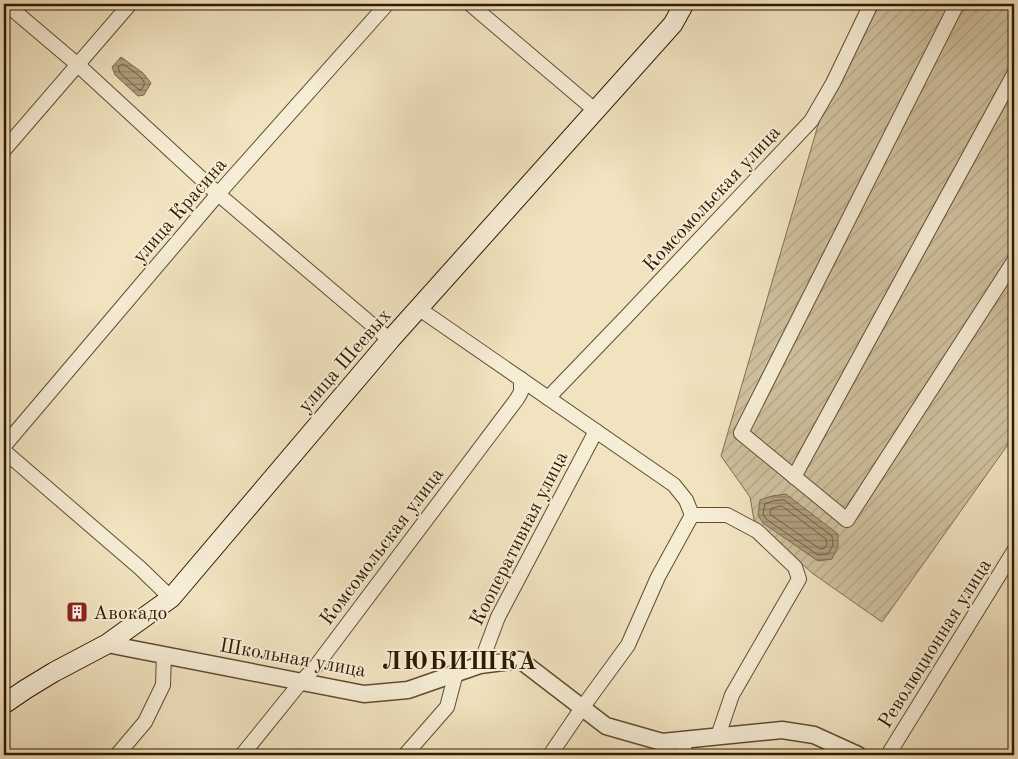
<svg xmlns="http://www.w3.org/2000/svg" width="1018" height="759" viewBox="0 0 1018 759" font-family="'Old Standard TT',serif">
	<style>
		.garden { fill: url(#garden-furrows); stroke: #806e50 }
		.water { fill: url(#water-rules); stroke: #7c6a4c }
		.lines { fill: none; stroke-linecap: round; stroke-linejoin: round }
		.shore { stroke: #705c40; stroke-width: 1 }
		.minor-casing { stroke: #604c30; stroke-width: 16 }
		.tertiary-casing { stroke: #604c30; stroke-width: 19 }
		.secondary-casing { stroke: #301a00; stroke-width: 21 }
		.minor { stroke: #f6edd6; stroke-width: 14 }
		.tertiary { stroke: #f6edd6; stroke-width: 16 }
		.secondary { stroke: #f6edd6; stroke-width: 19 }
		.labels { text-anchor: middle; stroke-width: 4; stroke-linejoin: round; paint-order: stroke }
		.street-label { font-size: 20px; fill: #301a00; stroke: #f6edd6 }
		.poi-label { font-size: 20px; fill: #301a00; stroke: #f6edd6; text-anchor: start }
		.district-label { font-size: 25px; font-weight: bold; letter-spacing: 1px; fill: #301a00; stroke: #f6edd6 }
	</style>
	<defs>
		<pattern id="garden-furrows" width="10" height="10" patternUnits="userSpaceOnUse" patternTransform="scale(1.25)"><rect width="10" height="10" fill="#d0c19f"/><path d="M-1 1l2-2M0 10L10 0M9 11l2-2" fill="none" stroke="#b3a587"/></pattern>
		<pattern id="water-rules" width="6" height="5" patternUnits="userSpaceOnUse" patternTransform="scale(1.25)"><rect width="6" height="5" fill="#af9f7f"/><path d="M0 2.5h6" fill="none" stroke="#8f8166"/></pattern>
	</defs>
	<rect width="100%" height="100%" fill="#f1e3c0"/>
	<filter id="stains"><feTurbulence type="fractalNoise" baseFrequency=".004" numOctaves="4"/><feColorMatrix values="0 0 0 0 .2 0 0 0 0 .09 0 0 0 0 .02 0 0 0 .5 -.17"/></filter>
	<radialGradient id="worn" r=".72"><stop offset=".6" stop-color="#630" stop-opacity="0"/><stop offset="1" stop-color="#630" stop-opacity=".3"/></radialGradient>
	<!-- garden -->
	<polygon class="garden" points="863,4 1014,4 1014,436 882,622 812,573 754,520 750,497 721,456 838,57"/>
	<!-- water -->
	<g class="water">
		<polygon points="121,57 143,73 151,83 144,95 138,96 115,75 112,67"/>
		<polygon points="786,494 838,534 838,547 832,559 818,561 763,523 758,515 760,500 772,496"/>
	</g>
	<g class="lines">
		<!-- shore -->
		<g class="shore">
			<path d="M123,64c5,4 19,12 21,18 1,3 -1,5 -3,8l-3,-1 -18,-16 -2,-6 3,-2z"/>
			<polygon points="784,500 832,536 833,545 828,554 818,555 766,519 763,514 765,504 773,501"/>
			<polygon points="782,506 826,539 827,544 825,548 820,549 771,515 770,512 771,509"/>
		</g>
		<!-- minor casing -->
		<g class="minor-casing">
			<g id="minor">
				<polyline points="6,4 78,65 218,194 390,340"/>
				<polyline points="470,4 596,111"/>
				<polyline points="957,4 741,433 847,520 1014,261"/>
				<polyline points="4,150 130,4"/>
				<polyline points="418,308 674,485 686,500 692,515"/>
				<polyline points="548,398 627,316 811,121 833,83 871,4"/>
				<polyline points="4,446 218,194 387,4"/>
				<polyline points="4,451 140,568 171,598"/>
				<polyline points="794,477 1014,74"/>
				<polyline points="692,515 727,515 757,531 795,567 799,579 732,695 718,736"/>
				<polyline points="480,665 498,617 596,431"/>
				<polyline points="117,755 145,722 163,685 164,655"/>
				<polyline points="242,755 301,682 316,666 517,399 521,392 521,379"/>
				<polyline points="405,755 447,707 456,673"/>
				<polyline points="550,755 582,708 628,645 658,577 692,515"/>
				<polyline points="682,755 686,740"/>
				<polyline points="888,755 1014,551"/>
			</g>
		</g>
		<!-- tertiary casing -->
		<g class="tertiary-casing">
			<polyline id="tertiary" points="107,644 364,694 408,690 480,665 520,660 606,726 662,742 782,730 814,735 858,755"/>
		</g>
		<!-- secondary casing -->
		<g class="secondary-casing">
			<polyline id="secondary" points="4,704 26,689 54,672 107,644 171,598 390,340 673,24 684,4"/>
		</g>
		<!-- minor -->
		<use href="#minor" class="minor"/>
		<!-- tertiary -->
		<use href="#tertiary" class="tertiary"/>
		<!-- secondary -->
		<use href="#secondary" class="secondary"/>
	</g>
	<!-- icons -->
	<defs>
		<g id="building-square" transform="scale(1.125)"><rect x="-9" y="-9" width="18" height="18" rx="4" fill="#8f2418" stroke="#f6edd6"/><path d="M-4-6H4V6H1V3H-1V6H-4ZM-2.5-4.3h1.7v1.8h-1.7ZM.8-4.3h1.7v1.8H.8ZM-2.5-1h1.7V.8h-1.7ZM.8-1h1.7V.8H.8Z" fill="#fff"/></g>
	</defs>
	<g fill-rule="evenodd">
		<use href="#building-square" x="77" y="612"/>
	</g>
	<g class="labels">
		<!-- street labels -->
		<g class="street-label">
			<text transform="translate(711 198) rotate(-47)" y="7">Комсомольская улица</text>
			<text transform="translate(179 210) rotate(-49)" y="7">улица Красина</text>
			<text transform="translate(344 360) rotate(-49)" y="7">улица Шеевых</text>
			<text transform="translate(518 538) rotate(-63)" y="7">Кооперативная улица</text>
			<text transform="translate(381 546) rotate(-53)" y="7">Комсомольская улица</text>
			<text transform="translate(934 643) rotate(-58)" y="7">Революционная улица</text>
			<text transform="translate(293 657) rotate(10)" y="7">Школьная улица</text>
		</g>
		<!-- poi labels -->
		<g class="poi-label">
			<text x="93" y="619">Авокадо</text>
		</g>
		<!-- district labels -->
		<g class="district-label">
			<text x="460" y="669">ЛЮБИШКА</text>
		</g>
	</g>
	<!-- margin -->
	<rect width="1018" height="759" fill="none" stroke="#f1e3c0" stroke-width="20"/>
	<rect x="5" y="5" width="1008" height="749" fill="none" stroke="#301a00" stroke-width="2.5"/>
	<rect x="10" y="10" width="998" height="739" fill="none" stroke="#301a00"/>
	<rect width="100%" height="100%" filter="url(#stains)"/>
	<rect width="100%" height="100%" fill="url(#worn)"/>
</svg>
